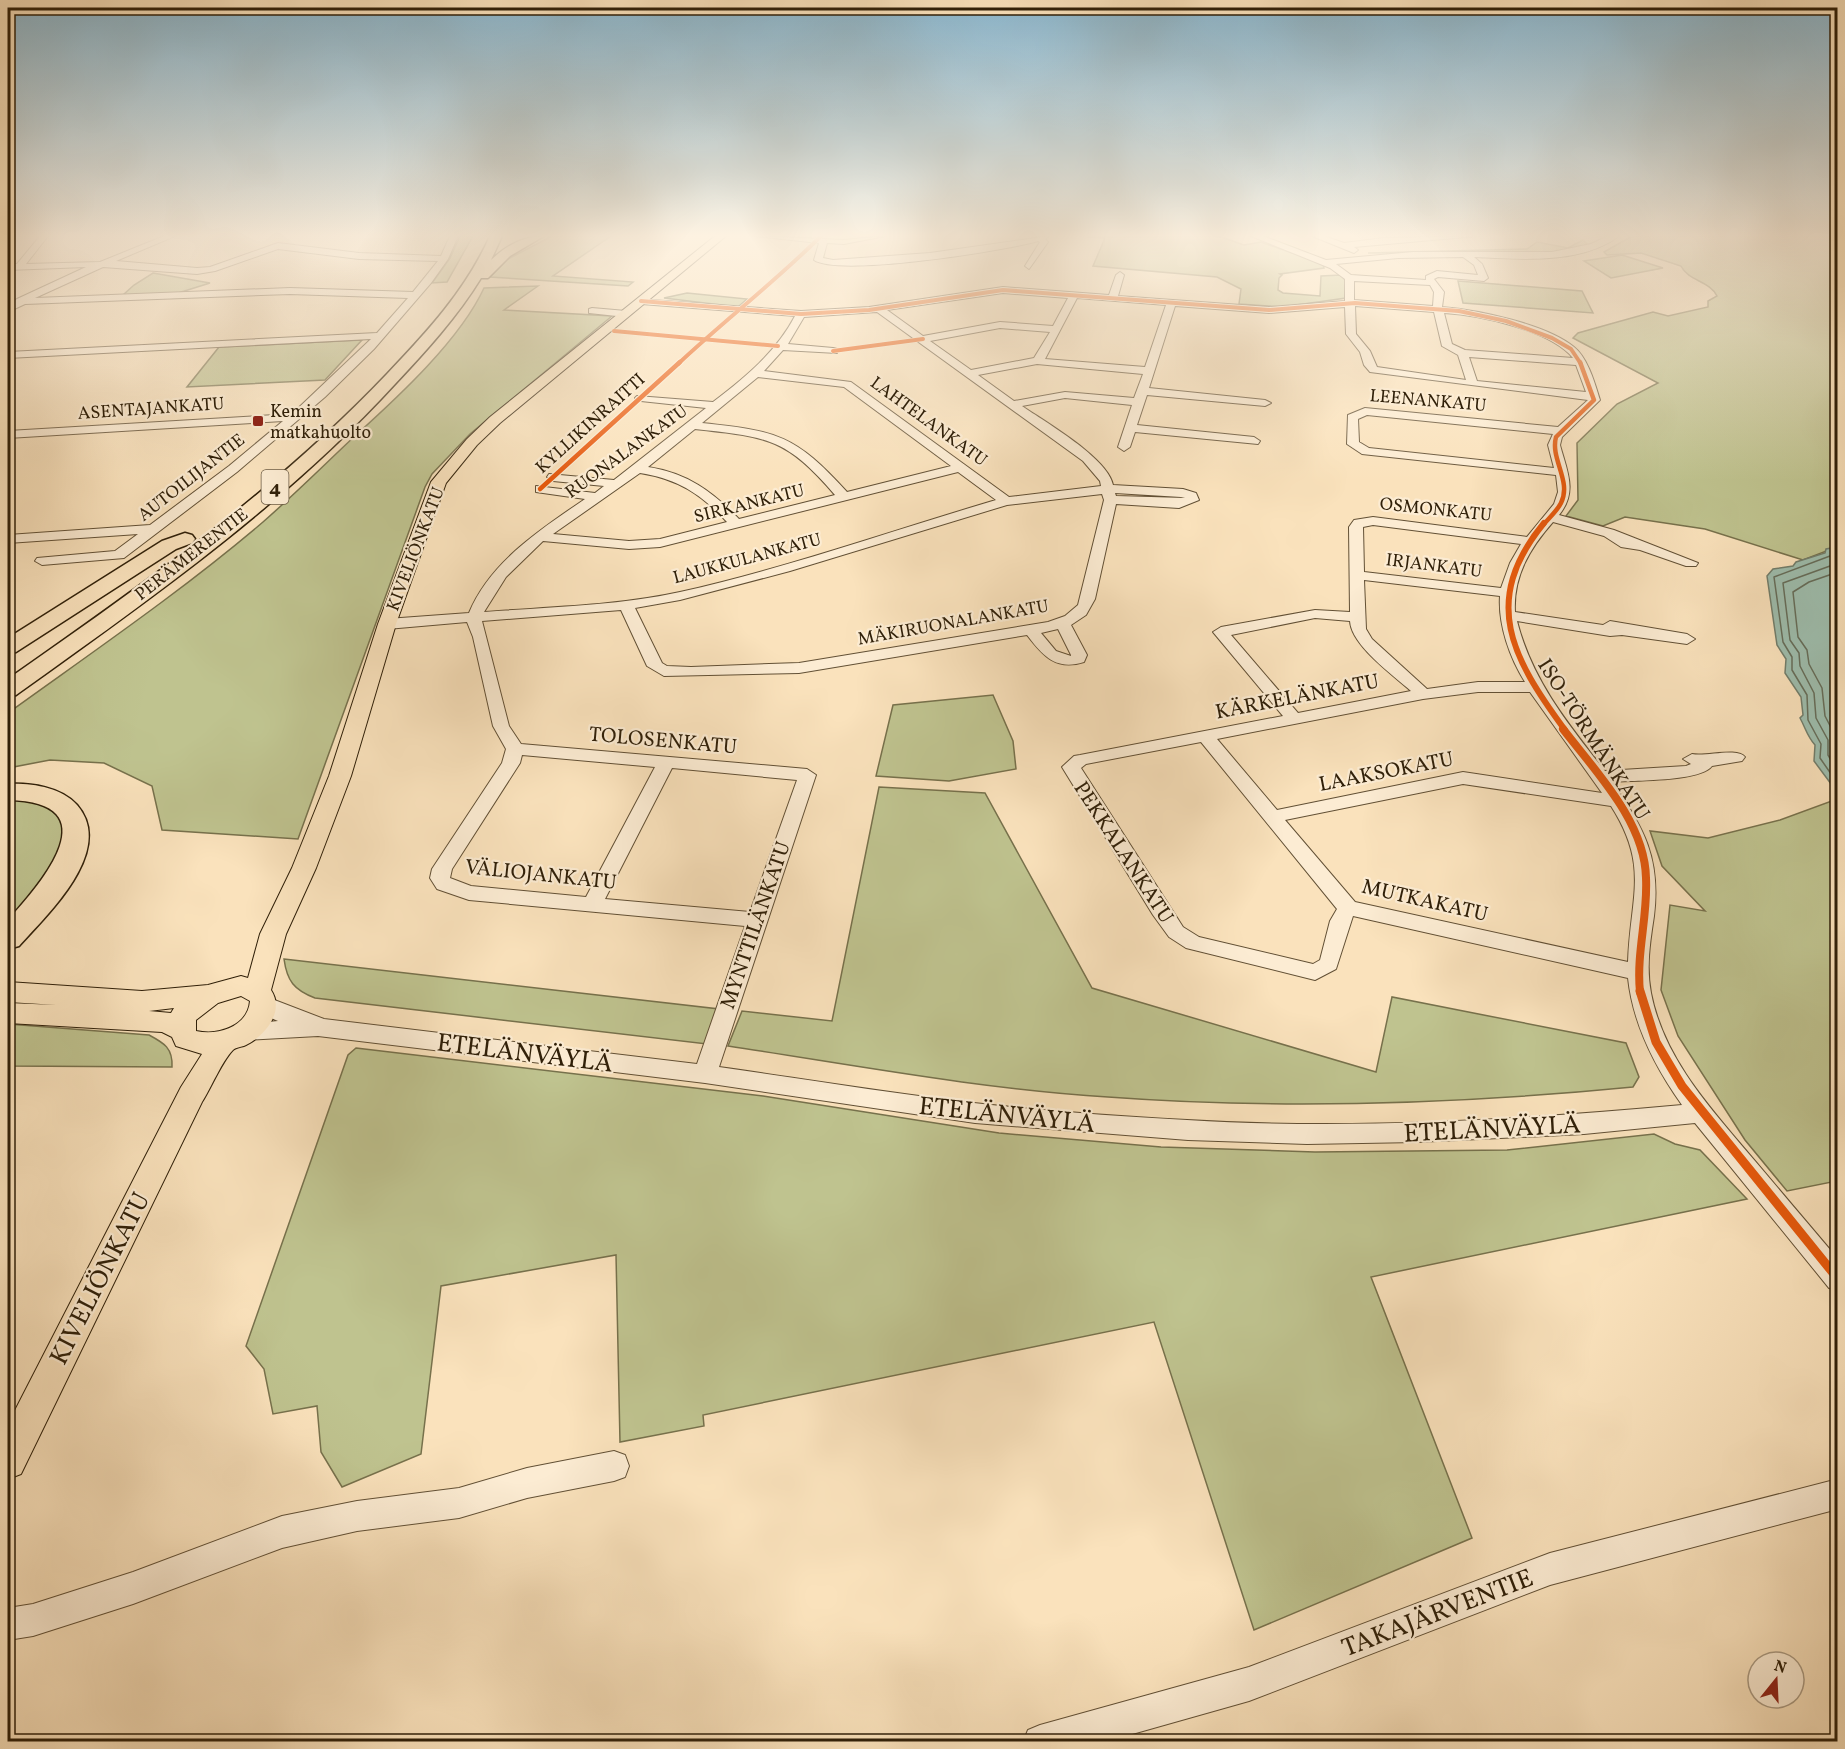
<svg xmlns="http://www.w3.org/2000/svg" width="1845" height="1749" viewBox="0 0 1845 1749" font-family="Vollkorn,serif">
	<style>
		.green { fill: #bfc38f; stroke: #77714c; stroke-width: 1.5 }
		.water { fill: #9ebeae; stroke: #727e6c; stroke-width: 1.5 }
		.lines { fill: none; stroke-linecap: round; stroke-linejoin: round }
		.shore { stroke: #666e5b; stroke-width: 1.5 }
		.minor-casing { stroke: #625035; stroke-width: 2 }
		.major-casing { stroke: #2f1f08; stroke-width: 2 }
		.highway-casing { stroke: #2f1f08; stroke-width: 3 }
		.minor { fill: #fcecd3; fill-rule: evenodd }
		.major { fill: #fae2bc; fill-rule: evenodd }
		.highway { fill: #fae2bc; fill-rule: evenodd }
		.cycleway-far4-casing { stroke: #fcecd3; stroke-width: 5 }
		.cycleway-far3-casing { stroke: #fcecd3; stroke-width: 7 }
		.cycleway-far2-casing { stroke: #fcecd3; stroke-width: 9 }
		.cycleway-far1-casing { stroke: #fcecd3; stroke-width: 11 }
		.cycleway-casing { stroke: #fcecd3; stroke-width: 13 }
		.cycleway-far4 { stroke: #e8590c; stroke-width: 4 }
		.cycleway-far3 { stroke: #e8590c; stroke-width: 4.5 }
		.cycleway-far2 { stroke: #e8590c; stroke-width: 6 }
		.cycleway-far1 { stroke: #e8590c; stroke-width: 8 }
		.cycleway { stroke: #e8590c; stroke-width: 9 }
		.poi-dot { fill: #8f2418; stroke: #fcecd3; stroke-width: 2 }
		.labels { text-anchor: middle; stroke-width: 4.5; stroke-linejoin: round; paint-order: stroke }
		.far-street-label { font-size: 18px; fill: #2f1f08; stroke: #fcecd3 }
		.far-poi-label { font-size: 18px; fill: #2f1f08; stroke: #fcecd3; text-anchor: start }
		.shield { fill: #fcecd3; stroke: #6c5c45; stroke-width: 1.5 }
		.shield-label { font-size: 20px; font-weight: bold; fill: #2f1f08 }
		.street-label { font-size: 21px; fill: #2f1f08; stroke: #fcecd3 }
		.near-street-label { font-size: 26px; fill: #2f1f08; stroke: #fcecd3 }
	</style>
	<rect width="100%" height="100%" fill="#fae2bc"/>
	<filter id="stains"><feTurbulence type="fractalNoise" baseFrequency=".00333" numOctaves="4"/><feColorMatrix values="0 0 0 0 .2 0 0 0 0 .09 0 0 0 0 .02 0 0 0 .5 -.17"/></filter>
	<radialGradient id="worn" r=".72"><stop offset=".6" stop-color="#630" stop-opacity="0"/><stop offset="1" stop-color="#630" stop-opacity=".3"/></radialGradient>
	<!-- green -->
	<g class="green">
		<polygon points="460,236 473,236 447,282 432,283 450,258"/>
		<polygon points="552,236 611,236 553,276 633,282 628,286 490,277 508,259"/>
		<polygon points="1218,236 1244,245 1261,242 1323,264 1324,268 1280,274 1282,275 1279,278 1278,290 1283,293 1320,296 1321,276 1341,275 1345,280 1346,298 1282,307 1239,304 1241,289 1217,277 1093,266 1105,238 1087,237"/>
		<path d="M1632,236h205v311l-34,13 -98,-31 -80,-12 -22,9 -37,-10 12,-16 -1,-57 40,-39 41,-21 -85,-45 5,-5 75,-21 15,4 40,-9v-6l9,-5c-7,-15 -29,-15 -36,-30l-40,-13 -34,2 -3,-3z"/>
		<polygon points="1583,240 1589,246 1566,252 1368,253 1527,249 1537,242 1568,248"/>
		<polygon points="1622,255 1663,268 1611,278 1584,261"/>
		<polygon points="153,273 210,283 175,294 123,295 134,285"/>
		<polygon points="1458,281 1582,291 1593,313 1463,303"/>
		<path d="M538,286l-34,24 108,6 -142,118 -38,40 -7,13 -127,352 -136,-9 -10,-44 -48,-23 -54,-3 -42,8v-55c86,-62 174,-122 255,-191 32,-28 62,-58 93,-87 42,-38 104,-95 128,-147z"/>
		<polygon points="687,293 747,299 738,307 664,298"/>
		<polygon points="362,340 325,380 187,387 219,347"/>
		<polygon points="993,695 1013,741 1016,769 949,781 876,776 893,705"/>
		<path d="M879,787l106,6 107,195 284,84 16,-75 234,46 13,34 -6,10c-174,17 -351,23 -525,10 -127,-8 -254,-32 -380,-51l14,-35 90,10z"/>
		<path d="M8,799c105,6 38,85 0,128z"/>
		<polygon points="1837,799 1837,1181 1787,1191 1745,1140 1678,1036 1661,990 1670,905 1705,911 1662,866 1650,831 1708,838 1780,820"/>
		<path d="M284,959l435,50 -12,35 -392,-46c-21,-8 -28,-17 -31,-39z"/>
		<path d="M8,1024l141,11c15,8 24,13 23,32l-164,-1z"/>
		<polygon points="356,1048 763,1096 999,1133 1161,1147 1315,1152 1507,1150 1654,1134 1675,1144 1700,1150 1747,1199 1371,1277 1472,1538 1254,1630 1154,1322 703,1415 704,1426 620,1442 616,1255 441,1286 421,1454 342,1487 321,1452 317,1406 273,1414 264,1369 246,1346 348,1055"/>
	</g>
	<!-- water -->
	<path class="water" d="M1837,547h1l-1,245 -23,-31 1,-16c-8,-9 -9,-16 -15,-27l3,-3 -2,-18 -16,-24 1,-14 -9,-14 -10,-69 6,-7 20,-3 3,-4 29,-9 1,-4z"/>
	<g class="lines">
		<!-- shore -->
		<g class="shore">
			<polyline points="1838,553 1774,577 1783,642 1792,657 1792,670 1807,695 1808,720 1821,744 1820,758 1838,784"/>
			<polyline points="1838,560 1830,566 1783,583 1790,640 1799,653 1800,666 1814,693 1816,718 1828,740 1828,755 1838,772"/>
			<polyline points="1838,572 1809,582 1793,592 1798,637 1807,650 1809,664 1822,688 1825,716 1838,741"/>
		</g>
		<!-- minor casing -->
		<g class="minor-casing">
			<g id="minor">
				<path d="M40,236h8l-22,28 74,-2 64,-26h11l-59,25 81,7 13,-1 68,-24 81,10 82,3 9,-20h8l-10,23 -17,24 -57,66 -49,48 -88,75 -113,86 -82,7 -7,-4 2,-3 78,-7 23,-17 -130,9v-8l142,-10 79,-59 54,-45 -275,17v-7l284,-17 79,-75 -363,19v-6l369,-19 31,-35 -118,-4 -265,10 -17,8v-7l9,-6 69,-32 -78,3v-6h9zM278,249l81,10 79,2 -25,31 -123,-4 -255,10 68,-31 94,7 18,-3z"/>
				<path d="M755,236l89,4 41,-4 -41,8 -17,-1 -4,15 10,2 97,-7 119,-17 -4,3 3,3 -19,27 -4,-3 15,-24 -2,-1c-34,10 -199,36 -224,19l5,-17z"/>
				<path d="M1251,236h12l63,24 87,-8h139l39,-8 17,-8h11c-38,29 -100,23 -145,21l8,7 6,14 -4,3 -46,-4 -4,2 10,13 -2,15c36,3 104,17 132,40 14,11 21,37 26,53l-38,37 -2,8c7,26 18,47 -1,70l55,15 84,33 -2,3h-10l-46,-16 -19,-3 -17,-11 -51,-14c-23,26 -40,54 -38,90l88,13 7,-4 77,13 8,5 -8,5 -65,-9 -12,1 -93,-15c15,59 51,103 88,150l81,-5 5,-2 -8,-5 9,-5c14,3 45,-7 53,3l-3,4 -30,5c-12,16 -79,14 -100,16 32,45 49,77 42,134 -4,26 -8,51 -3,77 13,67 62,118 104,168 28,33 55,65 83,98v32l-9,-3 -134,-165 -111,11 -167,8 -110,2 -119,-4 -213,-17 -270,-40 -387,-47 -72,4 -8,-3 -3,-6 3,-6 40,-4 -16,-7 -9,-10 3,-6 8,-2 60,23 373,45 48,-138 -276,-26 -32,-11 -7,-11 2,-9 70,-106 4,-14 -13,-23 -20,-89 -6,-15 -80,7 -8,-5 8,-5 82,-6c21,-51 72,-84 116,-114l-49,-7v-6l59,7 9,-7 -51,-5 -6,-4 2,-3 65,6 92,-72 -65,-7 -6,-3 2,-2 76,6c33,-25 63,-50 82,-86l-154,-12 -5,-3 2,-2 163,12 68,-4 134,-20 106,8 7,-20 4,-3 4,3 -6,21 151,11 76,-6v-22l-15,-11zM1463,257l11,8 4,10 -41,-4 -11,5v4l-75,-5 -15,-11 62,-6zM1354,281l76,4 4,7 -1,14 -79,-6zM1003,293l65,5 -15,28 -53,-4 -77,14 -36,-26zM1077,298l89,7 -21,62 -100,-8zM1175,306l94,7 76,-6 1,27 14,18 4,13 6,7 218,28 -30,27 -193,-19 -17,7 -1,29 15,10 194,21 2,17 -4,12 -27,33 -154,-20 -19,3 -5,7 1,85 -35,-2 -94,17 -8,5 70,84 -203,39 -6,1 -12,11 91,148 16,22 17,11 129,32 21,-11 17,-53 275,62c5,47 27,89 54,127 -164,15 -331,25 -495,15 -71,-4 -143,-9 -213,-17 -85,-10 -170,-24 -255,-36l97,-292 -9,-6 -286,-25 -12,-18 -27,-105 139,-11 26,56 17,10 135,-3 228,-38c16,21 29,36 57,27l3,-7 -16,-30 15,-10 9,-16 21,-95 63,4 20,-8 -3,-7 -13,-4 -70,-4c-5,-27 -68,-63 -91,-79l43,-8 67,7 -14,42 6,4 6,-4 5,-15 123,12 2,-3 -6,-4 -117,-12 10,-30 118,11 6,-3 -6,-3 -116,-12zM1355,306l79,6 8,34 16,9 8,25 -89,-13 -7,-16 -14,-17zM877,312l206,149 17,20 1,5 -92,11 -158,-115 -87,-11 19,-21 54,3v-4l-4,-1 -45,-4 16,-27zM1444,313c35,2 106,17 129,45l-108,-8 -13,-6zM1000,328l50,4 -16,26 -63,12 -41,-29zM1469,357l107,8 10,27 -109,-11zM1037,364l106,10 -9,24 -69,-6 -51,9 -36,-26zM758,377l86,10 107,79 -104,26c-52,-57 -69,-61 -145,-69zM1367,415l186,19 -5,11 6,23 -185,-20 -10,-6 -1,-23zM695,429c73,8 91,9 140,66l-96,24c-27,-28 -52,-46 -91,-52zM958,472l38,28c-105,31 -209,68 -316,92 -64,14 -131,15 -196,20l22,-35 37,-36 86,8 31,-2zM640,473c38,6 61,21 87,49l-67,17 -31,2 -76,-7zM1115,493l66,4 4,1 -69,-2zM1102,494l2,6 -26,105 -13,11 -17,6 -249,41 -108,4 -24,-1 -5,-3 -27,-55 45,-8 110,-29 217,-66zM1373,525l148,19 -11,19 -9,25 -137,-16 -1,-45zM1364,580l136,16c-2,29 10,62 25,86h-47l-51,7 -55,-50 -6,-10zM1315,618l35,3c1,24 43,54 61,70l-113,22 -67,-78zM1058,629l13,26v1l-15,-5 -15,-18zM1478,692h52l72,101 -139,-21 -186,38 -60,-71 206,-40zM1201,742l136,167 -7,12 -10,39 -7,4 -114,-27 -16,-10 -102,-159 5,-4zM522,755l133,12 -69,130 -115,-11 -21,-8 2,-9 68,-106zM672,768l125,12 -47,132 -145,-13zM1463,784l148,22c39,61 19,91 17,156l-273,-60 -70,-82z"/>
				<polygon points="1312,236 1324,236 1344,243 1384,238 1477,236 1354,247 1358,250 1354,253"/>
				<polygon points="592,308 626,311 631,314 626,317 589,313 589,309"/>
				<polygon points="614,1451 625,1455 629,1466 625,1477 614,1481 527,1498 459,1518 357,1531 282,1548 133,1604 33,1636 8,1640 8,1608 33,1604 133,1572 282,1516 357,1501 459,1488 527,1468"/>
				<polygon points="1838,1479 1838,1509 1550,1585 1249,1701 1104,1742 1023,1742 1028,1730 1040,1725 1249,1667 1550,1553"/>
			</g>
		</g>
		<!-- major casing -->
		<g class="major-casing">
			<path id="major" d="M715,236h11l-226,187 -23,22 -31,38 -50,141 -45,152 -35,92 -30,66 -15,56c14,21 -5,45 -25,55 -4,2 -10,2 -13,5 -11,11 -22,38 -31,52l-181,372 -13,5v-55l173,-337 21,-33 -26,-8 -4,-9 -10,-5 -154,-9v-20l49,2 -49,-3v-20l134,9 66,-6 33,-9 7,2 12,-44 32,-66 37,-92 49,-152 53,-142 36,-43 23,-22zM241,996l9,5c-2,25 -31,35 -54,30v-11l22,-17zM174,1008l-3,5 -22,-2z"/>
		</g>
		<!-- highway casing -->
		<g class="highway-casing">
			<g id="highway">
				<path d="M490,236h12l-11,24c15,-14 32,-24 53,-24l-34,20 -22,22h-7c-24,39 -55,73 -86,106 -111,121 -246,216 -379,311l-8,2v-18c133,-93 267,-187 379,-305 40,-42 79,-84 103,-138z"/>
				<polygon points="185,533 192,535 195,539 192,543 176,549 16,652 8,654 8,638 162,541"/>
				<path d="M8,784c23,-1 53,3 69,21 39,45 -29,109 -58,141l-11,3v-29c35,-38 103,-118 0,-120z"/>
			</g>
		</g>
		<!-- minor -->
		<use href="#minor" class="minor"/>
		<!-- major -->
		<use href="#major" class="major"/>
		<!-- highway -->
		<use href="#highway" class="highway"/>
		<!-- cycleway-far4 casing -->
		<g class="cycleway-far4-casing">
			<g id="cycleway-far4">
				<polyline points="641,301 801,314 869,310 1003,290 1269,310 1355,303 1459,311 1506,321 1552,338 1571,349 1581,364"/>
				<polyline points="614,331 778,346"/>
				<polyline points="833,351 923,339"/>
				<path d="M678,364c47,-44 98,-83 143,-128"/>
			</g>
		</g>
		<!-- cycleway-far3 casing -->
		<g class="cycleway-far3-casing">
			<g id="cycleway-far3">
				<polyline points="540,489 680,362"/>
				<path d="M1543,525c6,-7 14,-14 18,-22 11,-22 -11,-44 -5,-66l38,-37 -14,-38"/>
			</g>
		</g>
		<!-- cycleway-far2 casing -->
		<g class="cycleway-far2-casing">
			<path id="cycleway-far2" d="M1544,523c-64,78 -32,135 21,207"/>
		</g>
		<!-- cycleway-far1 casing -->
		<g class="cycleway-far1-casing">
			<path id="cycleway-far1" d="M1563,729c33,43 82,93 83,149 2,39 -10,75 -6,114"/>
		</g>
		<!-- cycleway casing -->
		<g class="cycleway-casing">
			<polyline id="cycleway" points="1640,991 1656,1042 1682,1086 1838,1279"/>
		</g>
		<!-- cycleway-far4 -->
		<use href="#cycleway-far4" class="cycleway-far4"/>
		<!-- cycleway-far3 -->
		<use href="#cycleway-far3" class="cycleway-far3"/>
		<!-- cycleway-far2 -->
		<use href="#cycleway-far2" class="cycleway-far2"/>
		<!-- cycleway-far1 -->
		<use href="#cycleway-far1" class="cycleway-far1"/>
		<!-- cycleway -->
		<use href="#cycleway" class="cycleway"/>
	</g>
	<!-- sky -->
	<linearGradient id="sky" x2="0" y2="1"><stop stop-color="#8ab8d1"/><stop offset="0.49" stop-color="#fdf2e1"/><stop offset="1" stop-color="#fdf2e1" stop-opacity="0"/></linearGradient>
	<rect width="1845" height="481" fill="url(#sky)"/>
	<!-- markers -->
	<rect class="poi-dot" x="252" y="415" width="12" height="12" rx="3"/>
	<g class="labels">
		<!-- far-street labels -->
		<g class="far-street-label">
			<text transform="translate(1428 400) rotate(5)" y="6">LEENANKATU</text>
			<text transform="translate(151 408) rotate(-4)" y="6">ASENTAJANKATU</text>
			<text transform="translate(929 421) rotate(36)" y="6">LAHTELANKATU</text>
			<text transform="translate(590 423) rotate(-42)" y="6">KYLLIKINRAITTI</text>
			<text transform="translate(626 451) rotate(-36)" y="6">RUONALANKATU</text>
			<text transform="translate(191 477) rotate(-38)" y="6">AUTOILIJANTIE</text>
			<text transform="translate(749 503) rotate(-14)" y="6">SIRKANKATU</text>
			<text transform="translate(1436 509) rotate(6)" y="6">OSMONKATU</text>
			<text transform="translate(415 549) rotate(-69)" y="6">KIVELIÖNKATU</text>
			<text transform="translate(191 554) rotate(-38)" y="6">PERÄMERENTIE</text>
			<text transform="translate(747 558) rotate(-15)" y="6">LAUKKULANKATU</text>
			<text transform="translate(1434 565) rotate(7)" y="6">IRJANKATU</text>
			<text transform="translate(953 622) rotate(-10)" y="6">MÄKIRUONALANKATU</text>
		</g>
		<!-- far-poi labels -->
		<g class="far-poi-label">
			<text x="270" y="417">Kemin<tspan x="270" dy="21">matkahuolto</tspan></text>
		</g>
		<!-- shield labels -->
		<rect class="shield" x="261.5" y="470" width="27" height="34" rx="4.5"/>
		<g class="shield-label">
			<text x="275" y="494">4</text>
		</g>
		<!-- street labels -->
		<g class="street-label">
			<text transform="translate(1297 696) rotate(-11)" y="7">KÄRKELÄNKATU</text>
			<text transform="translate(1594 739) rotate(57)" y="7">ISO-TÖRMÄNKATU</text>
			<text transform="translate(663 740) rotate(5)" y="7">TOLOSENKATU</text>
			<text transform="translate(1386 771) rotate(-11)" y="7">LAAKSOKATU</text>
			<text transform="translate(1124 852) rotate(57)" y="7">PEKKALANKATU</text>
			<text transform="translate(541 874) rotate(6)" y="7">VÄLIOJANKATU</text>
			<text transform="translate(1425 900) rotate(13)" y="7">MUTKAKATU</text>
			<text transform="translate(755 925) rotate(-71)" y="7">MYNTTILÄNKATU</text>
		</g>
		<!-- near-street labels -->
		<g class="near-street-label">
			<text transform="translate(525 1052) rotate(7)" y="9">ETELÄNVÄYLÄ</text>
			<text transform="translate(1007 1114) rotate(6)" y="9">ETELÄNVÄYLÄ</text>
			<text transform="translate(1492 1128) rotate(-3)" y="9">ETELÄNVÄYLÄ</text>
			<text transform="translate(99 1278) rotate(-63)" y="9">KIVELIÖNKATU</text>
			<text transform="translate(1437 1612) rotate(-21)" y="9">TAKAJÄRVENTIE</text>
		</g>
	</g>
	<!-- margin -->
	<rect width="1845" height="1749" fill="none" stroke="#fae2bc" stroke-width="30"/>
	<rect x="9" y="9" width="1827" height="1731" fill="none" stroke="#2f1f08" stroke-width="3"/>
	<rect x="15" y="15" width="1815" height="1719" fill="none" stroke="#2f1f08" stroke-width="1.5"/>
	<!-- north arrow -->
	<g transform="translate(1776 1680) rotate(18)"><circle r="28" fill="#fcecd3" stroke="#aa9a82" stroke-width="1.5"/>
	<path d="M0-4.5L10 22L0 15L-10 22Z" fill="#8f2418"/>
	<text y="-9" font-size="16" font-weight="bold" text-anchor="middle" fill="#2f1f08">N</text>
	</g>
	<rect width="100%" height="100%" filter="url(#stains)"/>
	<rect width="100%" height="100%" fill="url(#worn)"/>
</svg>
